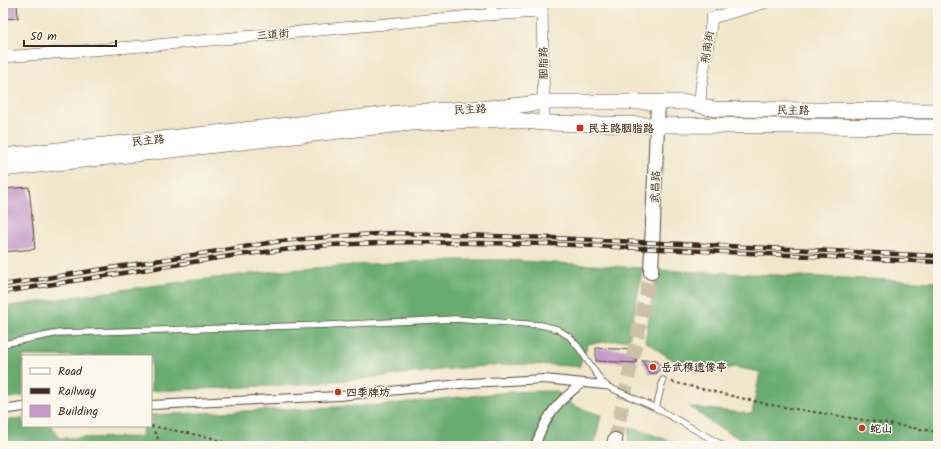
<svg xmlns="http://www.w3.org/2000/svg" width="941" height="449" viewBox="0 0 941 449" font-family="Kalam,'LXGW WenKai TC',sans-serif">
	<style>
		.forest { fill: #69ac70; stroke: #526b47 }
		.building { fill: #c598c9 }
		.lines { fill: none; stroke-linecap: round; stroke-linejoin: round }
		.tertiary-tunnel { stroke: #ccc0a8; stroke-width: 14; stroke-dasharray: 14 7; stroke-linecap: butt }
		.service-casing { stroke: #564638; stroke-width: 7 }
		.pedestrian-casing { stroke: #564638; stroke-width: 10 }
		.minor-casing { stroke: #564638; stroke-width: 12 }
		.tertiary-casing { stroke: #564638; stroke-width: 16 }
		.secondary-casing { stroke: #564638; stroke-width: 16 }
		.path { stroke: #564638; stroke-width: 2; stroke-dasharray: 3 3; stroke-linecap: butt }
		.service { stroke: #fff; stroke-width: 5.5 }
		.pedestrian { stroke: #fff; stroke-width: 8 }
		.minor { stroke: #fff; stroke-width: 11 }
		.tertiary { stroke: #fff; stroke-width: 14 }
		.secondary { stroke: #fff; stroke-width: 15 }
		.rail-casing { stroke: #3b2a1e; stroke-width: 4.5 }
		.rail { stroke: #fbf7ec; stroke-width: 3; stroke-dasharray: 9; stroke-linecap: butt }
		.poi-dot { fill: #c8321e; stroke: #fbf7ec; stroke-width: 1.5 }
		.labels { text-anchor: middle; stroke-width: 3; stroke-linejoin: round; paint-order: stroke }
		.street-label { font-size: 11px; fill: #3b2a1e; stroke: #fbf7ec }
		.poi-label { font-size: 11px; font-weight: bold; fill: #3b2a1e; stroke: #fbf7ec; text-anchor: start }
	</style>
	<rect width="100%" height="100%" fill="#fbf7ec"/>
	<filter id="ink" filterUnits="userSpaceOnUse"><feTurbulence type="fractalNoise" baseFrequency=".025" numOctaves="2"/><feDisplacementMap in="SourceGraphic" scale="8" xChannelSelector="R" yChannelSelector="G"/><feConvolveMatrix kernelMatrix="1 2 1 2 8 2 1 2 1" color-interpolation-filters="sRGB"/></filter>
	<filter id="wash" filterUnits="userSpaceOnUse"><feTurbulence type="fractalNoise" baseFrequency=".012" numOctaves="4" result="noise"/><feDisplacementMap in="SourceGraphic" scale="16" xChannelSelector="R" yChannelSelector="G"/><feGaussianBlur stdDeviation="0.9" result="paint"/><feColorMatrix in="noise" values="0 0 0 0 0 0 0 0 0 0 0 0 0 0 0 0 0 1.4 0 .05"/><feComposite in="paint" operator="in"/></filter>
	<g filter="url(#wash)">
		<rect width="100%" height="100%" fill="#f0e6ca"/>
		<!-- forest -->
		<g class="forest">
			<path d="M456,260h47l140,8 -14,71 -41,5 -9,23c-81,-9 -163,8 -244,14 -61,6 -123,7 -184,10v-35h-128v40l-20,3v-92c71,-10 141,-21 212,-29 80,-10 161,-15 241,-18z"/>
			<polygon points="657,270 938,282 938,446 754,446 716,426 690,407 752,414 760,372 734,367 718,371 695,371 671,359 645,341"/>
			<polygon points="537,391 556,391 574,406 601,415 594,446 3,446 3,421 23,418 23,426 52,426 59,438 142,437 143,426 151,426 151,415 383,405 509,392"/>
			<polygon points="630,427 685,446 627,446"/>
		</g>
		<g id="blocks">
			<!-- building -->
			<g class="building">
				<polygon points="3,3 17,3 18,18 3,19"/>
				<polygon points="29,187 35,249 3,252 3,189"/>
				<polygon points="596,348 637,350 636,363 596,361"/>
				<polygon points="642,360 656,360 661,366 657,373 650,374"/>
			</g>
		</g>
	</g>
	<g filter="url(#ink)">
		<use href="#blocks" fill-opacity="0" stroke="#564638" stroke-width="1"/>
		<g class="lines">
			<!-- tertiary-tunnel -->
			<polyline class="tertiary-tunnel" points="615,440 651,272"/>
			<!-- service casing -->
			<g class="service-casing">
				<g id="service">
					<polyline points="3,344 59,333 328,325 455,319 541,325 557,329 570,337 579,348 604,385 656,408"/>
					<polyline points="663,380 656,408 724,446"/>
				</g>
			</g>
			<!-- pedestrian casing -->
			<g class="pedestrian-casing">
				<g id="pedestrian">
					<polyline points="151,405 339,396 470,383 544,379 604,385"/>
					<polyline points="3,410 23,407"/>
					<path d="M535,446c12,-32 20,-42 47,-63"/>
				</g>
			</g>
			<!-- minor casing -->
			<g class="minor-casing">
				<g id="minor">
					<polyline points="491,3 492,15"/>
					<polyline points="542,3 544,123"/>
					<polyline points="3,57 156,45 483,15 542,12"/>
					<polyline points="700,105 701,87 712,18 764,3"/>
				</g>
			</g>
			<!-- tertiary casing -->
			<g class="tertiary-casing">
				<g id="tertiary">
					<polyline points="651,272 658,103"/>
					<polyline points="614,446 615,440"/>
				</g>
			</g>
			<!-- secondary casing -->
			<g class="secondary-casing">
				<g id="secondary">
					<polyline points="3,156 409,112 506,107 544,102 687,102 714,109 938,111"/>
					<polyline points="3,169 411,123 507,119 544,123 658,125 938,127"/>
				</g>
			</g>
			<!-- path -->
			<g class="path">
				<polyline points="672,382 771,405 938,432"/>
				<polyline points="151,426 213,438 233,446"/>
				<polyline points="151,426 157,436 160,446"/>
			</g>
			<!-- service -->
			<use href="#service" class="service"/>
			<!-- pedestrian -->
			<use href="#pedestrian" class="pedestrian"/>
			<!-- minor -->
			<use href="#minor" class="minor"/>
			<!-- tertiary -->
			<use href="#tertiary" class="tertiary"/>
			<!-- secondary -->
			<use href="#secondary" class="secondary"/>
			<!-- rail casing -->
			<g class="rail-casing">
				<g id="rail">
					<polyline points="3,285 281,241 341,236 395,233 552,238 938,256"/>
					<polyline points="3,292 237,255 329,245 404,242 552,244 938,262"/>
				</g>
			</g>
			<!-- rail -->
			<use href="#rail" class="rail"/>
		</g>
	</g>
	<!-- markers -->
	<g class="poi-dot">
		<rect x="576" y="124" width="8" height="8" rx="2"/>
		<circle cx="653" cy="367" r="4"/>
		<circle cx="338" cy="392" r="4"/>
		<circle cx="862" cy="428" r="4"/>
	</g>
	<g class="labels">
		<!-- street labels -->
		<g class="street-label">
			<text transform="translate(273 34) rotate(-5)" y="4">三道街</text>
			<text transform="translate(707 47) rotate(-81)" y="4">荆南街</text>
			<text transform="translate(543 63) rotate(-91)" y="4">胭脂路</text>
			<text transform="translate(470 109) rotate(-3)" y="4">民主路</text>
			<text transform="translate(793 110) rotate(1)" y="4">民主路</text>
			<text transform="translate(148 140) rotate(-6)" y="4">民主路</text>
			<text transform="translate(655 187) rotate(-87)" y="4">武昌路</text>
		</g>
		<!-- poi labels -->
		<g class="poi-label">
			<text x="588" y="132">民主路胭脂路</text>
			<text x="661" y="371">岳武穆遗像亭</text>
			<text x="346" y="396">四季牌坊</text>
			<text x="870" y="432">蛇山</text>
		</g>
	</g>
	<!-- margin -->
	<rect width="941" height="449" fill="none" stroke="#fbf7ec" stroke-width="16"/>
	<!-- legend -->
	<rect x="22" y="355" width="130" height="72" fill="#fbf7ec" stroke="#aea59a"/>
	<rect x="30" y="368" width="20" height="6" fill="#ffffff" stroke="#aea59a"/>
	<text x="58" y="375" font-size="12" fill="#3b2a1e">Road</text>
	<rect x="30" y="388" width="20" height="6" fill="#3b2a1e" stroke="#aea59a"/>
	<text x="58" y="395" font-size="12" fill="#3b2a1e">Railway</text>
	<rect x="30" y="405" width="20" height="12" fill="#c598c9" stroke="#aea59a"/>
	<text x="58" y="415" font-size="12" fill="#3b2a1e">Building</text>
	<!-- scale -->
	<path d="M24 40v6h92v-6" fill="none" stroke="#3b2a1e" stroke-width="2"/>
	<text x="30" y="40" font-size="12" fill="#3b2a1e" stroke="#fbf7ec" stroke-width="3" paint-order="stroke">50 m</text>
</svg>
